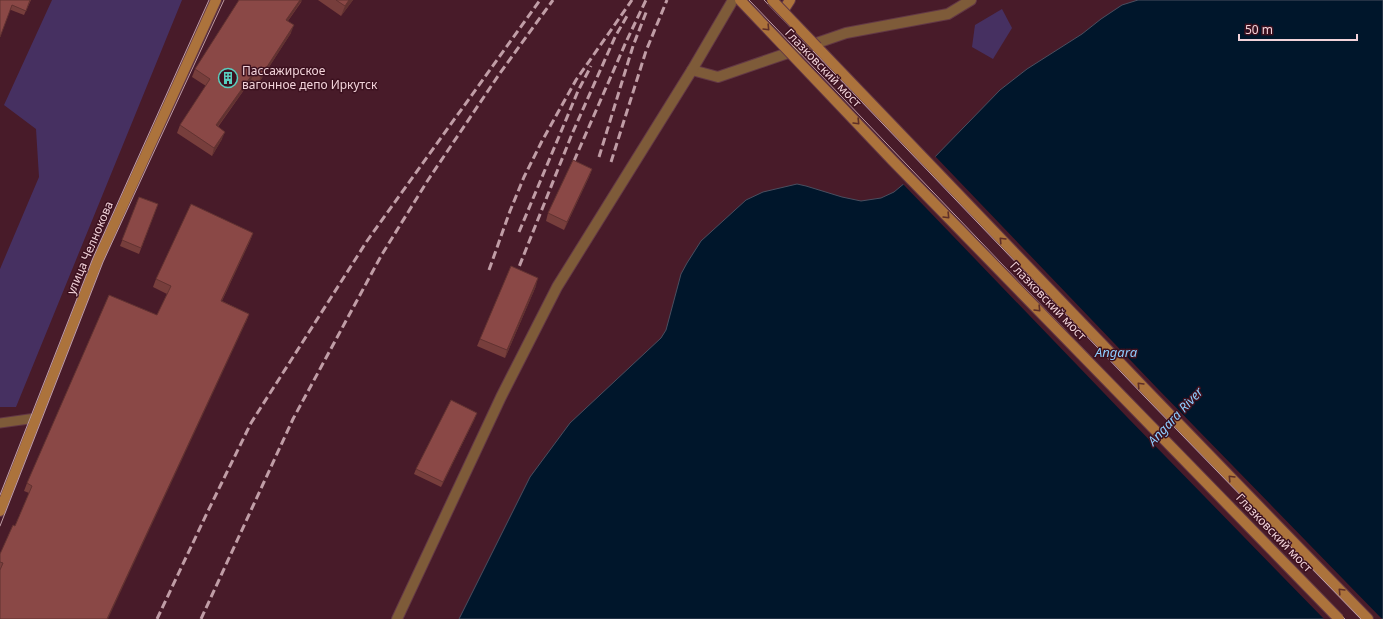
<svg xmlns="http://www.w3.org/2000/svg" width="1383" height="619" viewBox="0 0 1383 619" font-family="'Noto Sans',sans-serif">
	<style>
		.green { fill: #463061 }
		.water { fill: #00162b; stroke: #494f60 }
		.pier { fill: #481b29 }
		.lines { fill: none; stroke-linecap: round; stroke-linejoin: round }
		.lane-casing { stroke: #633845; stroke-width: 11 }
		.street-casing { stroke: #633845; stroke-width: 12 }
		.secondary-casing { stroke: #633845; stroke-width: 12 }
		.lane { stroke: #7e5b39; stroke-width: 9 }
		.street { stroke: #7e5b39; stroke-width: 10 }
		.secondary { stroke: #ac733c; stroke-width: 10 }
		.tram { stroke: #c09da6; stroke-width: 1 }
		.rail { stroke: #c09da6; stroke-width: 3; stroke-dasharray: 8 4; stroke-linecap: butt }
		.secondary-bridge-casing { stroke: #633845; stroke-width: 12; stroke-linecap: butt }
		.secondary-bridge { stroke: #ac733c; stroke-width: 10 }
		.wall { fill: #773e3c }
		.shaded-wall { fill: #613231 }
		.building { fill: #8a4846; stroke: #613231 }
		.oneway { stroke: #5e2e28 }
		.labels { text-anchor: middle; stroke-width: 3; stroke-linejoin: round; paint-order: stroke }
		.street-label { font-size: 12px; fill: #f2d3da; stroke: #3c111f }
		.poi-label { font-size: 12px; fill: #f2d3da; stroke: #3c111f; text-anchor: start }
		.water-label { font-size: 13px; font-style: italic; fill: #8eccfe; stroke: #3c111f }
	</style>
	<rect width="100%" height="100%" fill="#481b29"/>
	<!-- green -->
	<g class="green">
		<polygon points="52,0 182,0 16,407 0,407 0,269 39,177 36,129 4,105"/>
		<polygon points="1002,9 1012,28 993,59 972,47 975,25"/>
	</g>
	<!-- water -->
	<polygon class="water" points="1138,0 1383,0 1383,619 459,619 530,477 570,423 661,338 666,330 681,274 687,263 701,241 746,200 763,192 797,184 806,186 842,197 861,201 881,198 894,192 930,162 1000,90 1027,69 1082,34 1101,19 1122,5"/>
	<!-- pier -->
	<polygon class="pier" points="934,155 1157,388 1382,619 1324,619 1127,417 902,183"/>
	<g class="lines">
		<!-- lane casing -->
		<g class="lane-casing">
			<polyline id="lane" points="0,423 36,418"/>
		</g>
		<!-- street casing -->
		<g class="street-casing">
			<g id="street">
				<polyline points="692,70 718,77 846,33 948,14 971,0"/>
				<polyline points="397,619 501,397 557,287 692,70 733,0"/>
			</g>
		</g>
		<!-- secondary casing -->
		<g class="secondary-casing">
			<g id="secondary">
				<polyline points="783,11 790,0"/>
				<polyline points="817,47 1149,393 1368,619"/>
				<polyline points="0,511 98,260 216,0"/>
			</g>
		</g>
		<!-- lane -->
		<use href="#lane" class="lane"/>
		<!-- street -->
		<use href="#street" class="street"/>
		<!-- secondary -->
		<use href="#secondary" class="secondary"/>
		<!-- tram -->
		<g class="tram">
			<polyline points="749,0 1138,406 1345,619"/>
			<polyline points="764,0 1146,398 1361,619"/>
			<polyline points="0,495 93,258 209,0"/>
			<polyline points="0,526 103,262 224,0"/>
		</g>
		<!-- rail -->
		<g class="rail">
			<polyline points="599,157 633,46 647,10"/>
			<polyline points="574,161 626,42 646,0"/>
			<polyline points="611,162 646,51 667,0"/>
			<polyline points="519,232 578,91 591,66"/>
			<polyline points="489,270 510,211 524,177 542,141 576,80 632,0"/>
			<polyline points="515,277 572,134 615,37 627,16"/>
			<polyline points="157,619 207,513 251,423 367,241 540,0"/>
			<polyline points="201,619 293,419 381,256 428,180 500,73 553,0"/>
		</g>
		<!-- secondary-bridge casing -->
		<g class="secondary-bridge-casing">
			<g id="secondary-bridge">
				<polyline points="740,0 893,161 1339,619"/>
				<polyline points="772,0 817,47"/>
			</g>
		</g>
		<!-- secondary-bridge -->
		<use href="#secondary-bridge" class="secondary-bridge"/>
	</g>
	<!-- wall -->
	<g class="wall">
		<polygon points="0,0 31,0 24,15 11,10"/>
		<polygon points="318,0 353,0 341,16"/>
		<polygon points="302,1 288,21 291,33 258,84 251,80 218,127 222,139 212,156 177,133 180,125 206,86 192,77 195,69"/>
		<polygon points="592,169 589,177 564,230 546,221 548,213"/>
		<polygon points="139,197 158,204 139,254 120,246"/>
		<polygon points="253,233 250,241 222,301 249,314 246,322 0,619 0,554 15,526 29,493 24,491 27,483 157,315 167,294 153,287 156,279"/>
		<polygon points="536,286 505,358 477,346 480,339"/>
		<polygon points="475,418 441,487 414,474 416,469"/>
	</g>
	<!-- shaded-wall -->
	<g class="shaded-wall">
		<polygon points="300,0 302,0 283,28 286,20"/>
		<polygon points="349,0 353,0 341,16 345,6"/>
		<polygon points="294,25 291,33 258,84 261,76"/>
		<polygon points="254,72 251,80 213,133 216,125"/>
		<polygon points="225,132 222,139 212,156 214,148"/>
		<polygon points="592,169 589,177 564,230 567,222"/>
		<polygon points="253,233 250,241 218,309 221,301"/>
		<polygon points="538,278 536,286 505,358 507,350"/>
		<polygon points="249,314 246,322 108,619 107,619"/>
		<polygon points="477,413 475,418 441,487 443,482"/>
	</g>
	<!-- building -->
	<g class="building">
		<polygon points="0,0 30,0 26,11 12,5 0,37"/>
		<polygon points="239,0 300,0 286,20 294,25 261,76 254,72 216,125 225,132 214,148 180,125 210,79 195,69"/>
		<polygon points="336,0 349,0 345,6"/>
		<polygon points="573,160 592,169 567,222 548,213"/>
		<polygon points="139,197 158,204 141,248 122,240"/>
		<polygon points="191,204 253,233 221,301 249,314 107,619 0,619 0,570 3,563 0,562 0,554 13,525 15,526 32,486 27,483 109,295 157,315 171,286 156,279"/>
		<polygon points="511,266 538,278 507,350 480,339"/>
		<polygon points="451,400 477,413 443,482 416,469"/>
	</g>
	<!-- one-way arrows -->
	<defs><path id="oneway-chevron" d="M-2-3.5L2.5 0L-2 3.5" fill="none" stroke-width="1.6" stroke-linecap="round" stroke-linejoin="round"/></defs>
	<g class="oneway">
		<use href="#oneway-chevron" transform="translate(767 28) rotate(46)"/>
		<use href="#oneway-chevron" transform="translate(857 122) rotate(46)"/>
		<use href="#oneway-chevron" transform="translate(947 216) rotate(46)"/>
		<use href="#oneway-chevron" transform="translate(1002 240) rotate(-134)"/>
		<use href="#oneway-chevron" transform="translate(1038 309) rotate(46)"/>
		<use href="#oneway-chevron" transform="translate(1140 385) rotate(-134)"/>
		<use href="#oneway-chevron" transform="translate(1231 478) rotate(-134)"/>
		<use href="#oneway-chevron" transform="translate(1341 591) rotate(-134)"/>
	</g>
	<!-- icons -->
	<defs>
		<g id="building-ring" transform="scale(1)"><circle r="9.5" fill="#3c111f" stroke="#59cebe" stroke-width="1.5"/><path d="M-4-6H4V6H1V3H-1V6H-4ZM-2.5-4.3h1.7v1.8h-1.7ZM.8-4.3h1.7v1.8H.8ZM-2.5-1h1.7V.8h-1.7ZM.8-1h1.7V.8H.8Z" fill="#59cebe"/></g>
	</defs>
	<g fill-rule="evenodd">
		<use href="#building-ring" x="228" y="78"/>
	</g>
	<g class="labels">
		<!-- street labels -->
		<g class="street-label">
			<text transform="translate(823 68) rotate(46)" y="4">Глазковский мост</text>
			<text transform="translate(90 248) rotate(-67)" y="4">улица Челнокова</text>
			<text transform="translate(1048 301) rotate(46)" y="4">Глазковский мост</text>
			<text transform="translate(1274 533) rotate(46)" y="4">Глазковский мост</text>
		</g>
		<!-- poi labels -->
		<g class="poi-label">
			<text x="242" y="75">Пассажирское<tspan x="242" dy="14">вагонное депо Иркутск</tspan></text>
		</g>
		<!-- water labels -->
		<g class="water-label">
			<text x="1116" y="357">Angara</text>
			<text transform="translate(1175 416) rotate(-47)" y="5">Angara River</text>
		</g>
	</g>
	<!-- scale -->
	<path d="M1239 34v6h118v-6" fill="none" stroke="#f2d3da" stroke-width="2"/>
	<text x="1245" y="34" font-size="12" fill="#f2d3da" stroke="#3c111f" stroke-width="3" paint-order="stroke">50 m</text>
</svg>
